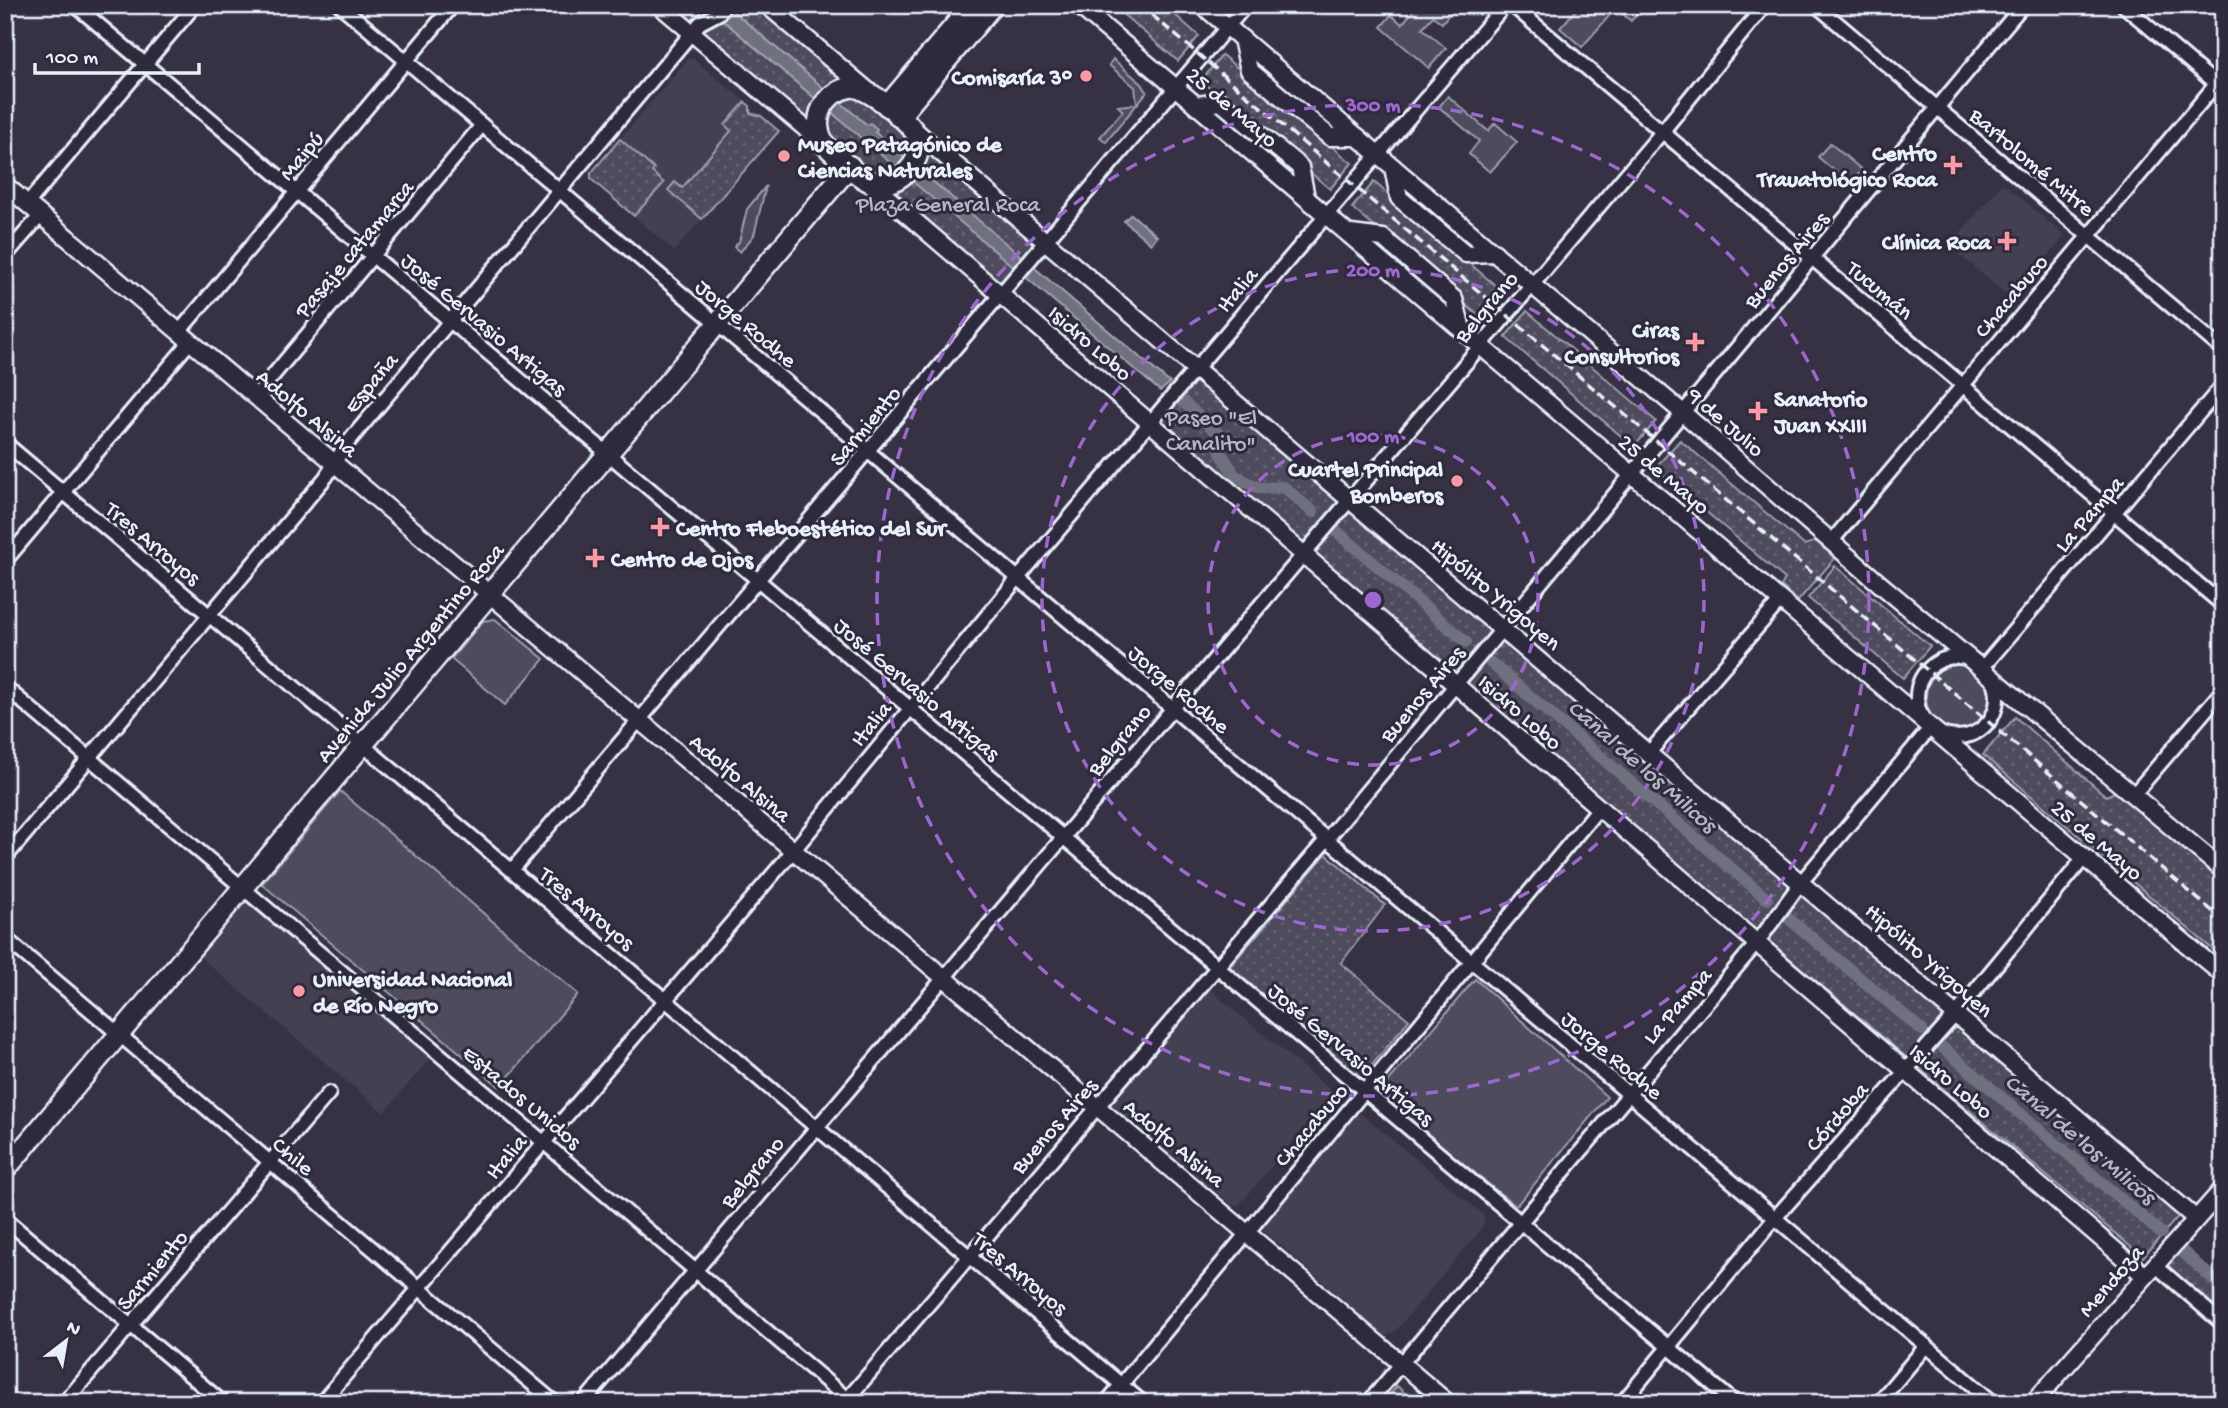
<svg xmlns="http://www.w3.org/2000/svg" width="2228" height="1408" viewBox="0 0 2228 1408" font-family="'Gochi Hand',sans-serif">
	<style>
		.built { fill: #433f51 }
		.green { fill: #4d4b5c; stroke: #9a9eaa; stroke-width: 2 }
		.park { fill: url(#park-dots); stroke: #9a9eaa; stroke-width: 2 }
		.water { fill: #70717f; stroke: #a0a4af; stroke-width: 2 }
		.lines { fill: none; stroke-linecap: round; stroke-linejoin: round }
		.canal { stroke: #70717f; stroke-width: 12 }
		.street-casing { stroke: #e8f1f8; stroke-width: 18 }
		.secondary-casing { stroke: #e8f1f8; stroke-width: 21 }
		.primary-casing { stroke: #e8f1f8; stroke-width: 24 }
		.street { stroke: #2f2a3d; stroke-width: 12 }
		.secondary { stroke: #2f2a3d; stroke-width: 16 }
		.primary { stroke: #2f2a3d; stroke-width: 19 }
		.rail { stroke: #e8f1f8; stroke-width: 3.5; stroke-dasharray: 10 5; stroke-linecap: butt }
		.ring { fill: none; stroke: #9c67d0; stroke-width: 3.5; stroke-dasharray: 12 9 }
		.poi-dot { fill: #ff9aa2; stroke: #2f2a3d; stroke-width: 2.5 }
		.labels { text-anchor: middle; stroke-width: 6; stroke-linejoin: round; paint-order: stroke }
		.poi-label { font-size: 23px; font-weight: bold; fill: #e8f1f8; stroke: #2f2a3d; text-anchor: end }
		.street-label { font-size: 23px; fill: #e8f1f8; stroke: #2f2a3d }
		.park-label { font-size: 23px; fill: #b2b7c1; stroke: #2f2a3d }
		.water-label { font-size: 24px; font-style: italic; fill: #b2b7c2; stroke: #2f2a3d }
		.centre { fill: #9c67d0; stroke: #2f2a3d; stroke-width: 3.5 }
		.ring-label { font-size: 21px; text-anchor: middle; font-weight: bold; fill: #9c67d0; stroke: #2f2a3d; stroke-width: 6; stroke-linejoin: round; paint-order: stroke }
	</style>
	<defs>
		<pattern id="park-dots" width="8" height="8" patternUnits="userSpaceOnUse" patternTransform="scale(1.75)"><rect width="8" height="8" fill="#4d4b5c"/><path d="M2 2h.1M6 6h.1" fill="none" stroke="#676574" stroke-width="1.8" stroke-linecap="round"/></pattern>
	</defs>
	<rect width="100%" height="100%" fill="#363244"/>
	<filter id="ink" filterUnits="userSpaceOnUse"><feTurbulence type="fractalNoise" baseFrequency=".0143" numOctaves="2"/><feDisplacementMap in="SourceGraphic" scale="14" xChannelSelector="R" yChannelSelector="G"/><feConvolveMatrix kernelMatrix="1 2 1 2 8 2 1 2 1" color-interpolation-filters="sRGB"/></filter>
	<g filter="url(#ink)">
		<!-- built -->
		<g class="built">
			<polygon points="688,59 694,59 750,106 750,113 761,116 779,131 674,251 591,179 591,173"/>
			<polygon points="2003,183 2065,236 2012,299 1949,246"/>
			<polygon points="249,899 433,1055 384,1113 200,957"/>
			<polygon points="1209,989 1330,1090 1331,1097 1239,1205 1232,1205 1113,1105 1112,1098 1201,994"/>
			<polygon points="1353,1114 1361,1114 1484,1215 1484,1224 1478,1233 1395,1332 1385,1336 1263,1230 1262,1225 1294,1184"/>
		</g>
		<!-- green -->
		<g class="green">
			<polygon points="1418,5 1455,7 1442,23 1433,16 1422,28 1446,48 1429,68 1381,27 1391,15 1402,24"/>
			<polygon points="1580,5 1644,5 1631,21 1616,8 1582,47 1560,28"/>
			<polygon points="1113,59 1142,84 1147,92 1106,142 1100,137 1123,111 1118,106 1137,104 1135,87 1109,65"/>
			<polygon points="1448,96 1488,131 1495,123 1517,142 1490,172 1469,154 1479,141 1439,107"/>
			<polygon points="1830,143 1862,170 1850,184 1818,157"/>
			<polygon points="766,186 754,235 740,252 734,247 739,242 747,209"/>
			<polygon points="495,619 544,659 505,705 451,659 483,621"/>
			<circle cx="1958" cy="697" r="32"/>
			<polygon points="340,791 578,994 500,1087 262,884"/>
			<polygon points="1475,979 1607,1097 1516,1206 1377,1095"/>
		</g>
		<!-- park -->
		<g class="park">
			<polygon points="667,5 761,5 841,78 840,81 812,117 805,119"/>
			<polygon points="1112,5 1164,5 1199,36 1178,61"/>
			<polygon points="1222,55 1352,163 1330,189 1201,81"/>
			<path d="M862,95l41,35c3,10 3,21 -4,31 -24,30 -54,-10 -71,-26 0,-26 10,-35 34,-40z"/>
			<polygon points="745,102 750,106 750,113 761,116 779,131 702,219 668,190 675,182 682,188 731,131 725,125"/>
			<polygon points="620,139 654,169 652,172 664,183 634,216 591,179 591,173"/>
			<polygon points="922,146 1034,238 1030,248 1001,282 998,283 886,186"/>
			<polygon points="1374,182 1502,291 1480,317 1352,208"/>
			<polygon points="1527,311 1656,421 1634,447 1505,337"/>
			<polygon points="1196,376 2181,1213 2143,1257 1152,420"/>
			<polygon points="1680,440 1804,545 1817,541 1836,557 1798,601 1781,586 1785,579 1655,468"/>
			<polygon points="1835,566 1930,646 1903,678 1808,598"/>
			<polygon points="2015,717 2106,796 2117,791 2223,880 2223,958 1983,755"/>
			<polygon points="1326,854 1385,905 1341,963 1409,1020 1360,1080 1228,969"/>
			<polygon points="2183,1247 2223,1281 2223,1316 2165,1267"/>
			<polygon points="1397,1386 1416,1403 1382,1403"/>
		</g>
		<!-- water -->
		<g class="water">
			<polygon points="705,5 726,5 867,125 870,123 877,129 875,132 1170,383 1160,391 866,142 864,144 858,135"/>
			<polygon points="1131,214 1157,236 1151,244 1124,221"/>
		</g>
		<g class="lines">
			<!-- canal -->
			<g class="canal">
				<polyline points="1182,401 1217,432 1221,453 1235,476 1259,488 1284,487 1313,512"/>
				<polyline points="1334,529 1466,642"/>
				<polyline points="1491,663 1767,899"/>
				<polyline points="1788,918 1922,1030"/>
				<polyline points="1942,1047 2161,1233"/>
				<polyline points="2182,1251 2223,1288"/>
			</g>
			<!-- street casing -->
			<g class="street-casing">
				<g id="street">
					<polyline points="75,5 1735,1403"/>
					<polyline points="340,5 1994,1403"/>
					<polyline points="1512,5 2223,605"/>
					<polyline points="1816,5 2223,350"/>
					<polyline points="2123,5 2223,90"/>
					<polyline points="27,204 195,5"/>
					<polyline points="5,256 41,215"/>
					<polyline points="179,332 453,5"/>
					<polyline points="255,397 482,125"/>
					<polyline points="5,443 1143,1403"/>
					<polyline points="1831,542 2223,76"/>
					<polyline points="5,561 190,342"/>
					<circle cx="1957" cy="697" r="40"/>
					<polyline points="1983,667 2223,385"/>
					<polyline points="5,687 852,1403"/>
					<polyline points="1648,754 1781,600"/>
					<polyline points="2134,794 2223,690"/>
					<polyline points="5,858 326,477 345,446 700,23 719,13 724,5"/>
					<polyline points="512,870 1246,5"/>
					<polyline points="5,938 555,1403"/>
					<polyline points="5,1219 223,1403"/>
					<polyline points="2155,1265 2223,1324"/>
					<polyline points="64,1403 329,1093"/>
					<polyline points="321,1403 793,851 1018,578 1505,5"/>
					<polyline points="583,1403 1662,132 1765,5"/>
					<polyline points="844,1403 1327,839 2023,5"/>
					<polyline points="1106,1403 1599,808"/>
					<polyline points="1368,1403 1757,943 1802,881 1931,727"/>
					<polyline points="1622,1403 1775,1218 1956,1014 2084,858"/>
					<polyline points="1878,1403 1926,1346"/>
				</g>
			</g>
			<!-- secondary casing -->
			<g class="secondary-casing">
				<g id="secondary">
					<polyline points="659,5 824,144"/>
					<polyline points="767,5 867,90"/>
					<polyline points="1078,5 2223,975"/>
					<polyline points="1202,5 1683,413 1880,584 2223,870"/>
					<polyline points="1242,39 1249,70 1330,137 1358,137"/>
					<polyline points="1197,105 1221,102 1300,167 1306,197"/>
					<path d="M912,128c428,363 856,726 1283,1090"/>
					<polyline points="1393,167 1399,198 1466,254 1495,253"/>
					<polyline points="868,181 2145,1276"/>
					<polyline points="5,185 1448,1403"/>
					<polyline points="1351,234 1383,238 1454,299 1462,329"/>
					<polyline points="2033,1403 2223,1189"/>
				</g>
			</g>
			<!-- primary casing -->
			<g class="primary-casing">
				<g id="primary">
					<path d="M852,87c17,1 61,35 66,52 7,24 -25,53 -48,43 -16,-7 -33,-27 -46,-38 -14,-25 0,-53 28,-57z"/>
					<polyline points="887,106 972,5"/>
					<polyline points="899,117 993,5"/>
					<polyline points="5,1170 850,166"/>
				</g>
			</g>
			<!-- street -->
			<use href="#street" class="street"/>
			<!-- secondary -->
			<use href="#secondary" class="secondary"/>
			<!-- primary -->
			<use href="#primary" class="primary"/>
			<!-- rail -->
			<polyline class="rail" points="1140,5 2223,920"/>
		</g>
	</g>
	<!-- distance rings -->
	<g class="ring">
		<circle cx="1373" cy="600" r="165"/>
		<circle cx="1373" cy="600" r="331"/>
		<circle cx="1373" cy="600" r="496"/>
	</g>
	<!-- markers -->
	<g class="poi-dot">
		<circle cx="1086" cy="76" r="7"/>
		<circle cx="784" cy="156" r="7"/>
		<path d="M1949.5 154.5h7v7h7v7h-7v7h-7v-7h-7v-7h7z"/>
		<path d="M2003.5 230.5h7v7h7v7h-7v7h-7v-7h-7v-7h7z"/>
		<path d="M1691.5 331.5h7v7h7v7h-7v7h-7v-7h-7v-7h7z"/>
		<path d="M1754.5 400.5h7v7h7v7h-7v7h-7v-7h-7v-7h7z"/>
		<circle cx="1457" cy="481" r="7"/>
		<path d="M656.5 516.5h7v7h7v7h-7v7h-7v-7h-7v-7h7z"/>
		<path d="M591.5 547.5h7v7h7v7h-7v7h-7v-7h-7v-7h7z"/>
		<circle cx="299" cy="991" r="7"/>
	</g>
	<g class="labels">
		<!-- poi labels -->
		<g class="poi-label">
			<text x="1072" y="84">Comisaría 3°</text>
			<text x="798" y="151" text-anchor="start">Museo Patagónico de<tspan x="798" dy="26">Ciencias Naturales</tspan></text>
			<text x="1937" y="160">Centro<tspan x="1937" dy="26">Trauatológico Roca</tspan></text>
			<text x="1991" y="249">Clínica Roca</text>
			<text x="1679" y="337">Ciras<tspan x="1679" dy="26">Consultorios</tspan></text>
			<text x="1774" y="406" text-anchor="start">Sanatorio<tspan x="1774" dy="26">Juan XXIII</tspan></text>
			<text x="1443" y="476">Cuartel Principal<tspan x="1443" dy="26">Bomberos</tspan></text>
			<text x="676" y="535" text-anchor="start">Centro Fleboestético del Sur</text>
			<text x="611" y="566" text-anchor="start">Centro de Ojos</text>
			<text x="313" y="986" text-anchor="start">Universidad Nacional<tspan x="313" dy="26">de Río Negro</tspan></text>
		</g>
		<!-- street labels -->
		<g class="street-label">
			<text transform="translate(1233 106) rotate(40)" y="8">25 de Mayo</text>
			<text transform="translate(300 155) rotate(-50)" y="8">Maipú</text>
			<text transform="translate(2033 161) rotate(40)" y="8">Bartolomé Mitre</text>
			<text transform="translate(353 248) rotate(-50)" y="8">Pasaje catamarca</text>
			<text transform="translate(1785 259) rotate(-50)" y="8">Buenos Aires</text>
			<text transform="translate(1236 289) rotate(-50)" y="8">Italia</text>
			<text transform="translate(1881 289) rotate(40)" y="8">Tucumán</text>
			<text transform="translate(2010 295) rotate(-50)" y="8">Chacabuco</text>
			<text transform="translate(1485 306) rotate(-50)" y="8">Belgrano</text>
			<text transform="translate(747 322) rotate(40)" y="8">Jorge Rodhe</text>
			<text transform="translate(485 323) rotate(40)" y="8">José Gervasio Artigas</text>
			<text transform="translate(1091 342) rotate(41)" y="8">Isidro Lobo</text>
			<text transform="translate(370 382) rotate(-50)" y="8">España</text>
			<text transform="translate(308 412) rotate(40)" y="8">Adolfo Alsina</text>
			<text transform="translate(1727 421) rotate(41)" y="8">9 de Julio</text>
			<text transform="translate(864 425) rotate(-50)" y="8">Sarmiento</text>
			<text transform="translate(1665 473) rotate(40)" y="8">25 de Mayo</text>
			<text transform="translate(2088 513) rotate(-49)" y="8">La Pampa</text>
			<text transform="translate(154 542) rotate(40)" y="8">Tres Arroyos</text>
			<text transform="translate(1497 593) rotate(40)" y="8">Hipólito Yrigoyen</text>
			<text transform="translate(409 652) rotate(-50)" y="8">Avenida Julio Argentino Roca</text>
			<text transform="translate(918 688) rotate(40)" y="8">José Gervasio Artigas</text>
			<text transform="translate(1180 688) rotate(40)" y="8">Jorge Rodhe</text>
			<text transform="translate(1421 693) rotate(-50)" y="8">Buenos Aires</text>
			<text transform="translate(1521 711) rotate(41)" y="8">Isidro Lobo</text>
			<text transform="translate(870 723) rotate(-51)" y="8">Italia</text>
			<text transform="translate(1118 739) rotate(-50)" y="8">Belgrano</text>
			<text transform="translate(741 777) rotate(40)" y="8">Adolfo Alsina</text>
			<text transform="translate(2098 839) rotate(40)" y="8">25 de Mayo</text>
			<text transform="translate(588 907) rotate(40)" y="8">Tres Arroyos</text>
			<text transform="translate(1930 959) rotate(41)" y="8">Hipólito Yrigoyen</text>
			<text transform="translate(1676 1005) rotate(-49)" y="8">La Pampa</text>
			<text transform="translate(1352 1053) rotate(40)" y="8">José Gervasio Artigas</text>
			<text transform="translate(1613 1054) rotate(40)" y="8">Jorge Rodhe</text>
			<text transform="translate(1952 1080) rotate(41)" y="8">Isidro Lobo</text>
			<text transform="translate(523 1096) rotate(40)" y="8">Estados Unidos</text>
			<text transform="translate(1836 1116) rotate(-49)" y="8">Córdoba</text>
			<text transform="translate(1310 1124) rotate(-50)" y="8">Chacabuco</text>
			<text transform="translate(1053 1125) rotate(-49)" y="8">Buenos Aires</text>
			<text transform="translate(1175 1142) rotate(40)" y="8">Adolfo Alsina</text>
			<text transform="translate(294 1155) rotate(40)" y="8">Chile</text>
			<text transform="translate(505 1156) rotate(-50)" y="8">Italia</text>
			<text transform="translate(751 1171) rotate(-50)" y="8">Belgrano</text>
			<text transform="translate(151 1269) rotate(-50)" y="8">Sarmiento</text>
			<text transform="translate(1021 1272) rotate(40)" y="8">Tres Arroyos</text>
			<text transform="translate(2110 1280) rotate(-49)" y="8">Mendoza</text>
		</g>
		<!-- park labels -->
		<g class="park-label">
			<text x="948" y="211">Plaza General Roca</text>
			<text x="1211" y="424">Paseo "El<tspan x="1211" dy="26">Canalito"</tspan></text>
		</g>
		<!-- water labels -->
		<g class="water-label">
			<text transform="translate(1643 765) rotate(41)" y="8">Canal de los Milicos</text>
			<text transform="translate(2081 1138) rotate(40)" y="8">Canal de los Milicos</text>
		</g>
	</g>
	<circle cx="1373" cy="600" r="10" class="centre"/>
	<g class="ring-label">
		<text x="1373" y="111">300 m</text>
		<text x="1373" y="276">200 m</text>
		<text x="1373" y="442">100 m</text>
	</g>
	<!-- margin -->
	<rect width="2228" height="1408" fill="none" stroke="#2f2a3d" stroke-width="28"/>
	<rect x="14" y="14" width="2200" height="1380" fill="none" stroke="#e8f1f8" stroke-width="2.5" filter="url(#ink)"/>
	<!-- north arrow -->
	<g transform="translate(66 1341) rotate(31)" stroke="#2f2a3d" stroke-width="5" paint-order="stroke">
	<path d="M0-5L12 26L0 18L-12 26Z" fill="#e8f1f8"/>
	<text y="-10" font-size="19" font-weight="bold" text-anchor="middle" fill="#e8f1f8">N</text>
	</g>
	<!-- scale -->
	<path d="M35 63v10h164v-10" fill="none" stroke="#e8f1f8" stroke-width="3.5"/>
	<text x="46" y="63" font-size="21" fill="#e8f1f8" stroke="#2f2a3d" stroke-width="5" paint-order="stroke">100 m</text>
</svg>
